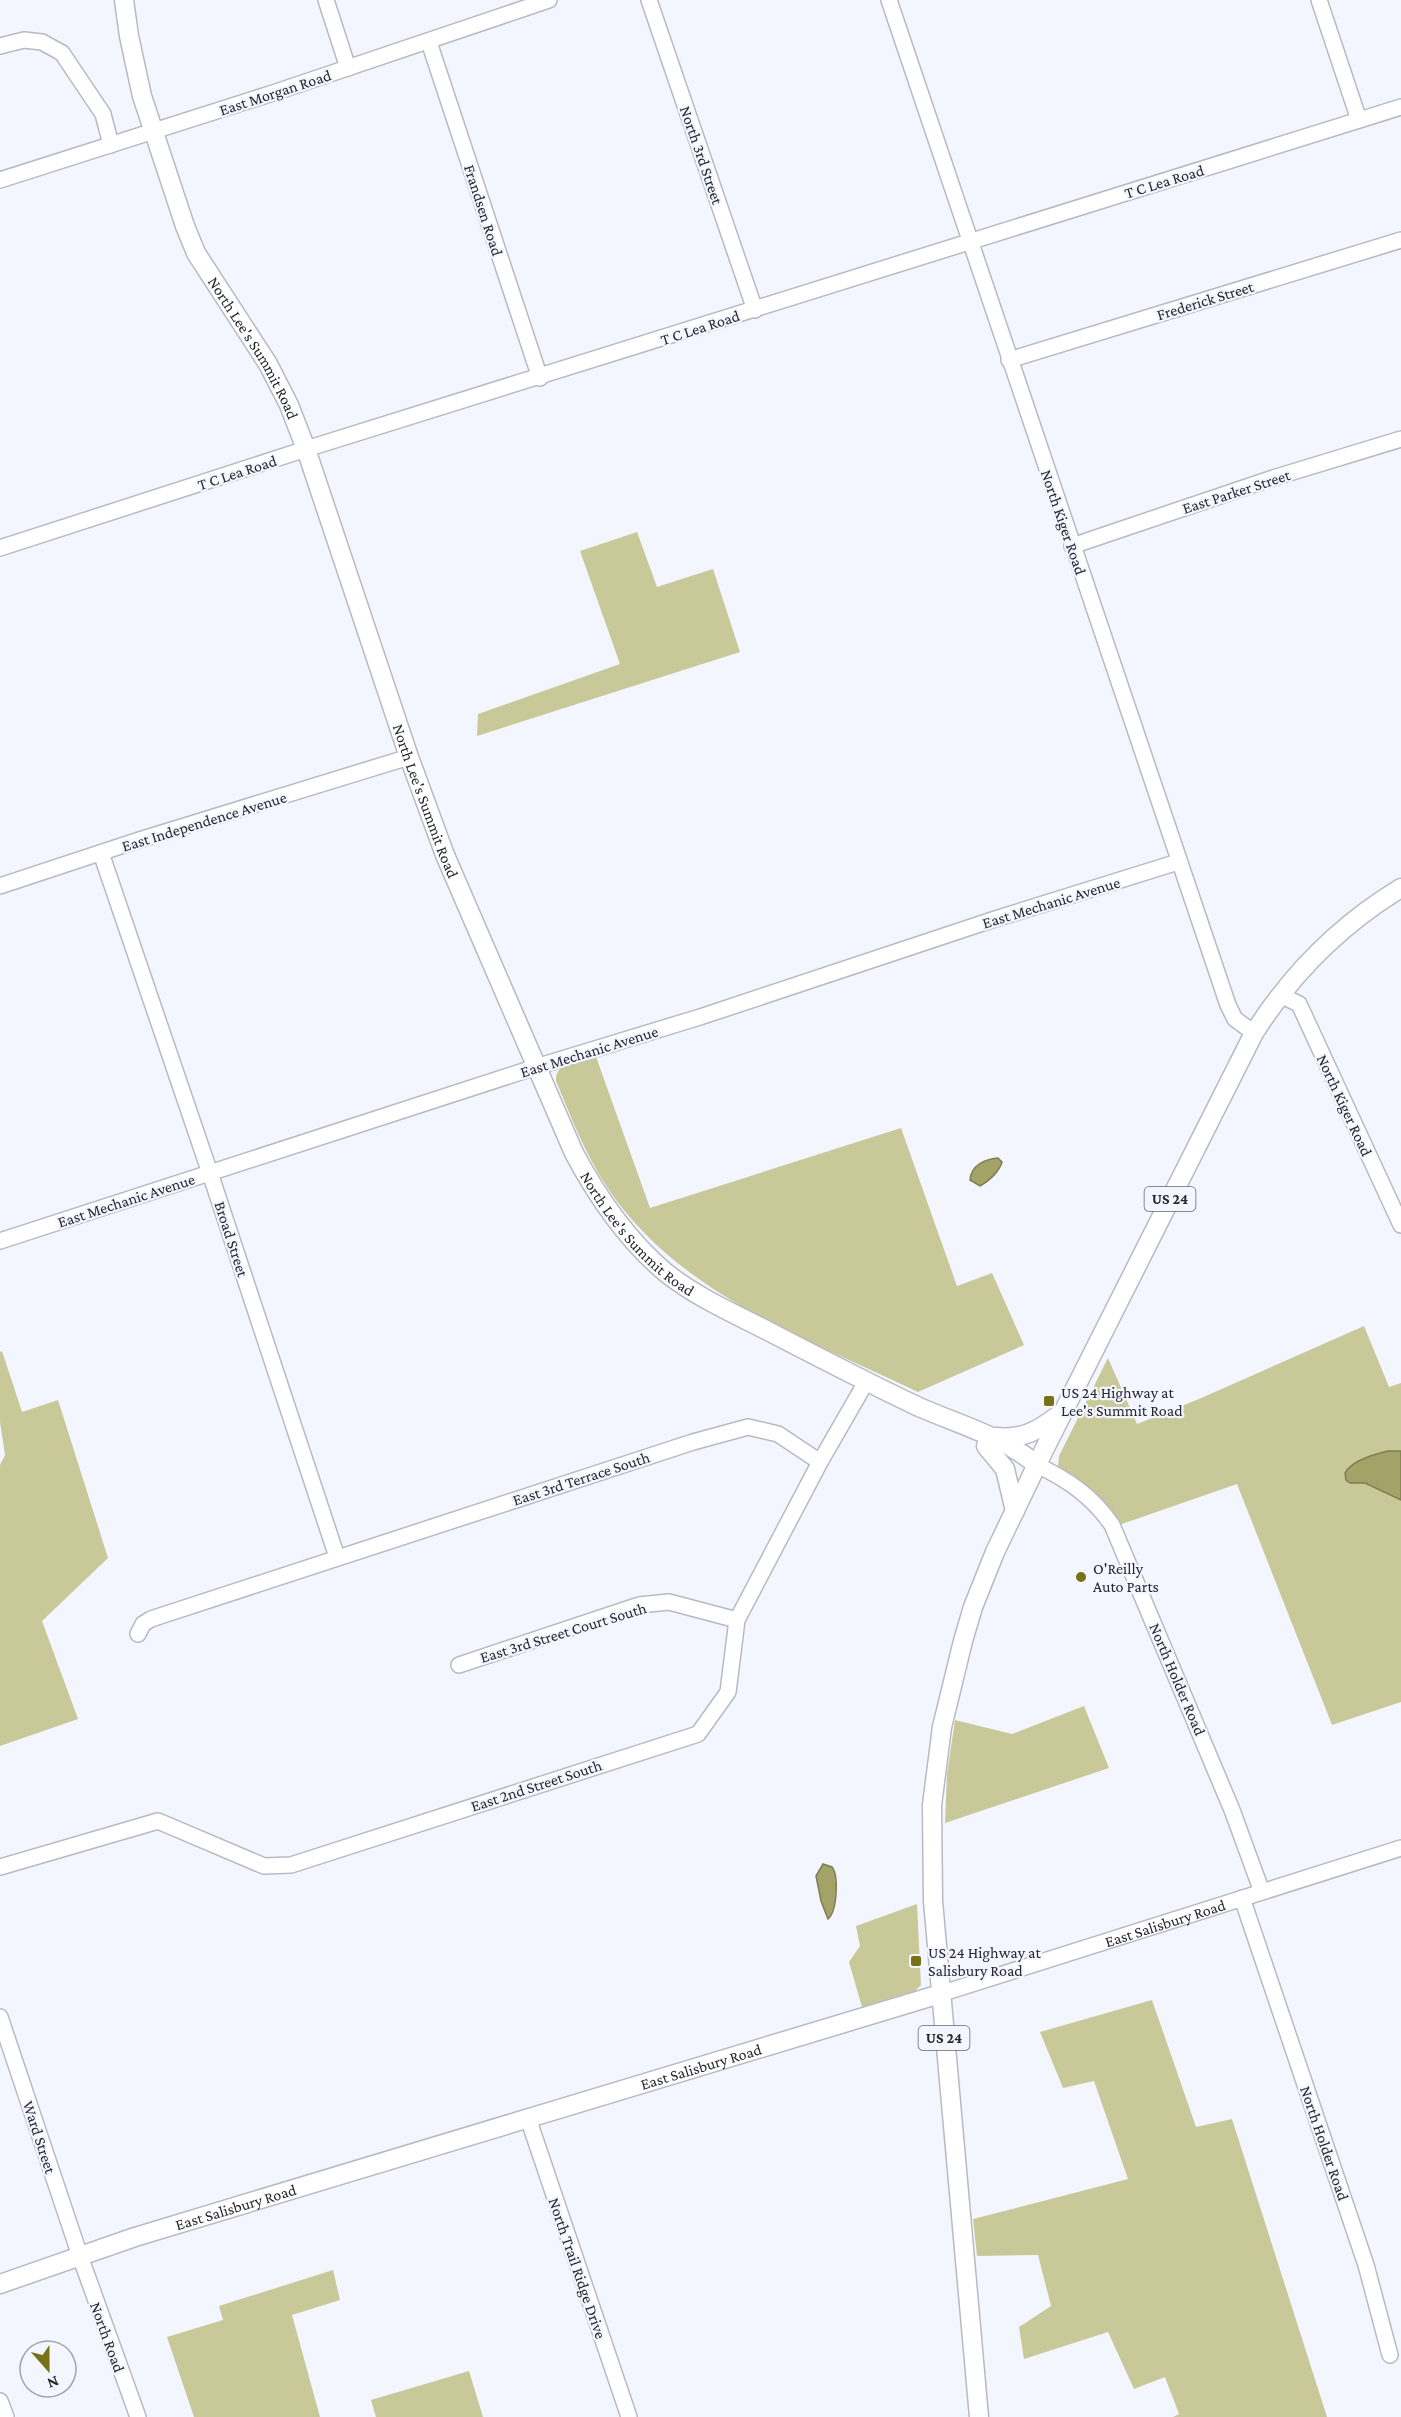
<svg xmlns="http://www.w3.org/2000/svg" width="1401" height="2417" viewBox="0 0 1401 2417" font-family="'Crimson Pro',serif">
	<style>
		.green { fill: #c9c899 }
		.water { fill: #a4a367; stroke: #7e7e55; stroke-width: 1.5 }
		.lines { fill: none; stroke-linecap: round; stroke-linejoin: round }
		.minor-casing { stroke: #b7bac2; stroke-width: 18 }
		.major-casing { stroke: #b7bac2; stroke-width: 21 }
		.minor { stroke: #fff; stroke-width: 15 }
		.major { stroke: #fff; stroke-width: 18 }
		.poi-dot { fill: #767215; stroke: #f3f6ff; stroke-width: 2 }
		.labels { text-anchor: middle; stroke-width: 4.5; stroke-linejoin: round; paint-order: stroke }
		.shield { fill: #f3f6ff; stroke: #64656b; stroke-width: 1.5 }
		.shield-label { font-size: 15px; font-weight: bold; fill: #26272b }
		.street-label { font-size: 16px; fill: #26272b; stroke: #f3f6ff }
		.poi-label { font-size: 16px; fill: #26272b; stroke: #f3f6ff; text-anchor: start }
	</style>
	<rect width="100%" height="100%" fill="#f3f6ff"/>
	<!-- green -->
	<g class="green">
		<polygon points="637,532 657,587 713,569 740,652 477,736 478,714 620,664 580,551"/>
		<path d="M595,1054l55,154 251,-80 56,158 35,-13 32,72 -106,47c-111,-53 -240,-98 -311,-205 -22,-33 -36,-70 -51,-106 -1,-19 24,-21 39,-27z"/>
		<path d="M1364,1326l25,61 12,-4v319l-69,23 -95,-241 -118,41c-11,-15 -21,-33 -37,-43 -9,-6 -16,-8 -24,-16l1,-10 49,-98 29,66 62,-25z"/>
		<polygon points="2,1351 22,1412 58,1400 108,1558 42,1621 78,1719 0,1746 0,1465 5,1455 0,1422 0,1352"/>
		<polygon points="1084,1706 1109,1768 945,1823 947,1774 955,1720 1012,1734"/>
		<polygon points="917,1904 921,1985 915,1991 862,2007 849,1962 860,1946 856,1926"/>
		<polygon points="1152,2000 1196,2127 1232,2119 1327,2417 1173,2417 1179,2414 1165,2377 1134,2389 1108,2332 1024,2359 1019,2327 1051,2306 1038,2255 977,2256 973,2219 1128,2179 1094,2081 1063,2088 1040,2032"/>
		<polygon points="333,2270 340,2300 292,2315 320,2417 194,2417 167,2337 223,2320 219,2306"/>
		<polygon points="469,2371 483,2417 376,2417 371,2400"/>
	</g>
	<!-- water -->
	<g class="water">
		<path d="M998,1158l4,4c-3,10 -13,19 -22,24l-10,-6c1,-15 15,-21 28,-22z"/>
		<path d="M1388,1451h13v49l-36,-17h-15l-4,-3 -1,-7c7,-13 30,-19 43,-22z"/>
		<path d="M823,1864l9,3c7,9 5,45 -4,52l-7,-18 -5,-25z"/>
	</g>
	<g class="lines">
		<!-- minor casing -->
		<g class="minor-casing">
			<g id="minor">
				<polyline points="326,0 348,68"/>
				<polyline points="649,0 755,310"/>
				<polyline points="889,0 1228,1005 1235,1019 1254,1033"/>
				<polyline points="1319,0 1359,120"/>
				<polyline points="429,42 540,378"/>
				<polyline points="0,46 24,40 42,42 62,53 103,114 111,145"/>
				<polyline points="0,180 273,93 549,0"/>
				<polyline points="1009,360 1401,240"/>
				<polyline points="1072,546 1273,478 1401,439"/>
				<polyline points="0,548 306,449 1401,107"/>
				<polyline points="101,853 210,1173 337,1557"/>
				<polyline points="0,886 139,840 409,757"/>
				<polyline points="1280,995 1299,1004 1401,1225"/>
				<polyline points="0,1241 536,1067 700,1017 995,919 1178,862"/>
				<path d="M1037,1465c31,15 55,31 75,60l120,285 30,82"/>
				<polyline points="138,1634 143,1624 151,1619 693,1442 748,1427 778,1434 820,1462"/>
				<polyline points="459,1665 639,1605 669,1602 737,1620"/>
				<polyline points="0,1867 158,1821 264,1866 291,1865 698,1734 728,1692 737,1620 820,1462 866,1382"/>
				<polyline points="1242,1898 1366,2265 1390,2355"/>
				<path id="s1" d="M940,1994l461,-146"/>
				<polyline points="0,2017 80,2256 138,2417"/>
				<polyline points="528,2118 629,2417"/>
				<polyline points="0,2401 6,2417"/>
			</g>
		</g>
		<!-- major casing -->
		<g class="major-casing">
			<g id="major">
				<path id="s2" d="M124,0l5,36 13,60 43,130 11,27 72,111 21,41 17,44 103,308 36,98 129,298c24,45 52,86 91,119 31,25 68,41 103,59 50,26 100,52 151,76 41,18 83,29 118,58"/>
				<path d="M996,1437c27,3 43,-7 64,-23"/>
				<polyline points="986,1446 1005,1469 1015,1511"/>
				<path id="s3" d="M0,2284l135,-47 805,-243"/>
				<path d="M979,2417l-46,-516 -1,-96 10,-78 21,-86 10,-34 22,-55 49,-102 210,-417c38,-60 86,-108 147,-145"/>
			</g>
		</g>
		<!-- minor -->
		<use href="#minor" class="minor"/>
		<!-- major -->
		<use href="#major" class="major"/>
	</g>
	<!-- markers -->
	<g class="poi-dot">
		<rect x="1043" y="1395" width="12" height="12" rx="3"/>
		<circle cx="1081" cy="1577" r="6"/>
		<rect x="910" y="1955" width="12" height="12" rx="3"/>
	</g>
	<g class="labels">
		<!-- shield labels -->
		<g class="shield">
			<rect x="1144.5" y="1187" width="51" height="24" rx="4.5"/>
			<rect x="918.5" y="2026" width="51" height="24" rx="4.5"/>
		</g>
		<g class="shield-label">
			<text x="1170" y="1204">US 24</text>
			<text x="944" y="2043">US 24</text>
		</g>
		<!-- street labels -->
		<g class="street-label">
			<text transform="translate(275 92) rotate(-18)" y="6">East Morgan Road</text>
			<text transform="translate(702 155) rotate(71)" y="6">North 3rd Street</text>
			<text transform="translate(1164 181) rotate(-17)" y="6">T C Lea Road</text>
			<text transform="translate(484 210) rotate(72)" y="6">Frandsen Road</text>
			<text transform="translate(1205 300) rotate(-17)" y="6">Frederick Street</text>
			<text transform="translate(700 327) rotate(-18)" y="6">T C Lea Road</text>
			<text dy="6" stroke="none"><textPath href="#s2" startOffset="375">North Lee's Summit Road</textPath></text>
			<text transform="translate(237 472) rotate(-18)" y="6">T C Lea Road</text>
			<text transform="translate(1236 491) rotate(-18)" y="6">East Parker Street</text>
			<text transform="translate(1064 522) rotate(71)" y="6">North Kiger Road</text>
			<text dy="6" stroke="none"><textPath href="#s2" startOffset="861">North Lee's Summit Road</textPath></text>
			<text transform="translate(204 821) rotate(-17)" y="6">East Independence Avenue</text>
			<text transform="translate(1051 902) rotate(-17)" y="6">East Mechanic Avenue</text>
			<text transform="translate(589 1051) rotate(-17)" y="6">East Mechanic Avenue</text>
			<text transform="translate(1345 1105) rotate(65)" y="6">North Kiger Road</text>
			<text transform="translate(126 1200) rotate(-18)" y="6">East Mechanic Avenue</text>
			<text dy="6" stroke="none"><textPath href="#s2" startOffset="1347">North Lee's Summit Road</textPath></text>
			<text transform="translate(232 1239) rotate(72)" y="6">Broad Street</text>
			<text transform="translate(581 1478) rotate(-18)" y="6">East 3rd Terrace South</text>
			<text transform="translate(563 1632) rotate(-17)" y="6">East 3rd Street Court South</text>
			<text transform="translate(1178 1679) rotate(67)" y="6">North Holder Road</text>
			<text transform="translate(536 1785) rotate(-18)" y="6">East 2nd Street South</text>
			<text dy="6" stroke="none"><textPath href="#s1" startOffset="236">East Salisbury Road</textPath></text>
			<text dy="6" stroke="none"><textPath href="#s3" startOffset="734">East Salisbury Road</textPath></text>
			<text transform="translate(40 2137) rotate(72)" y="6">Ward Street</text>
			<text transform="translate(1325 2143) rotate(71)" y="6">North Holder Road</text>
			<text dy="6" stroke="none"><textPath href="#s3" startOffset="248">East Salisbury Road</textPath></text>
			<text transform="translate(578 2268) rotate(71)" y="6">North Trail Ridge Drive</text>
			<text transform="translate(108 2337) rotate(70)" y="6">North Road</text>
		</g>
		<!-- poi labels -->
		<g class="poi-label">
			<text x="1061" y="1398">US 24 Highway at<tspan x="1061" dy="18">Lee's Summit Road</tspan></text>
			<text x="1093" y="1574">O'Reilly<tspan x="1093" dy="18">Auto Parts</tspan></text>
			<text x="928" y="1958">US 24 Highway at<tspan x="928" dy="18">Salisbury Road</tspan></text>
		</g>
	</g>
	<!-- north arrow -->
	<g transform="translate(48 2369) rotate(159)"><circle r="28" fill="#f3f6ff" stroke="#a1a3aa" stroke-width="1.5"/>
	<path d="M0-4.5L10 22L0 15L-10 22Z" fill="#767215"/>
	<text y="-9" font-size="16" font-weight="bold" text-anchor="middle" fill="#26272b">N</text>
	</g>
</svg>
